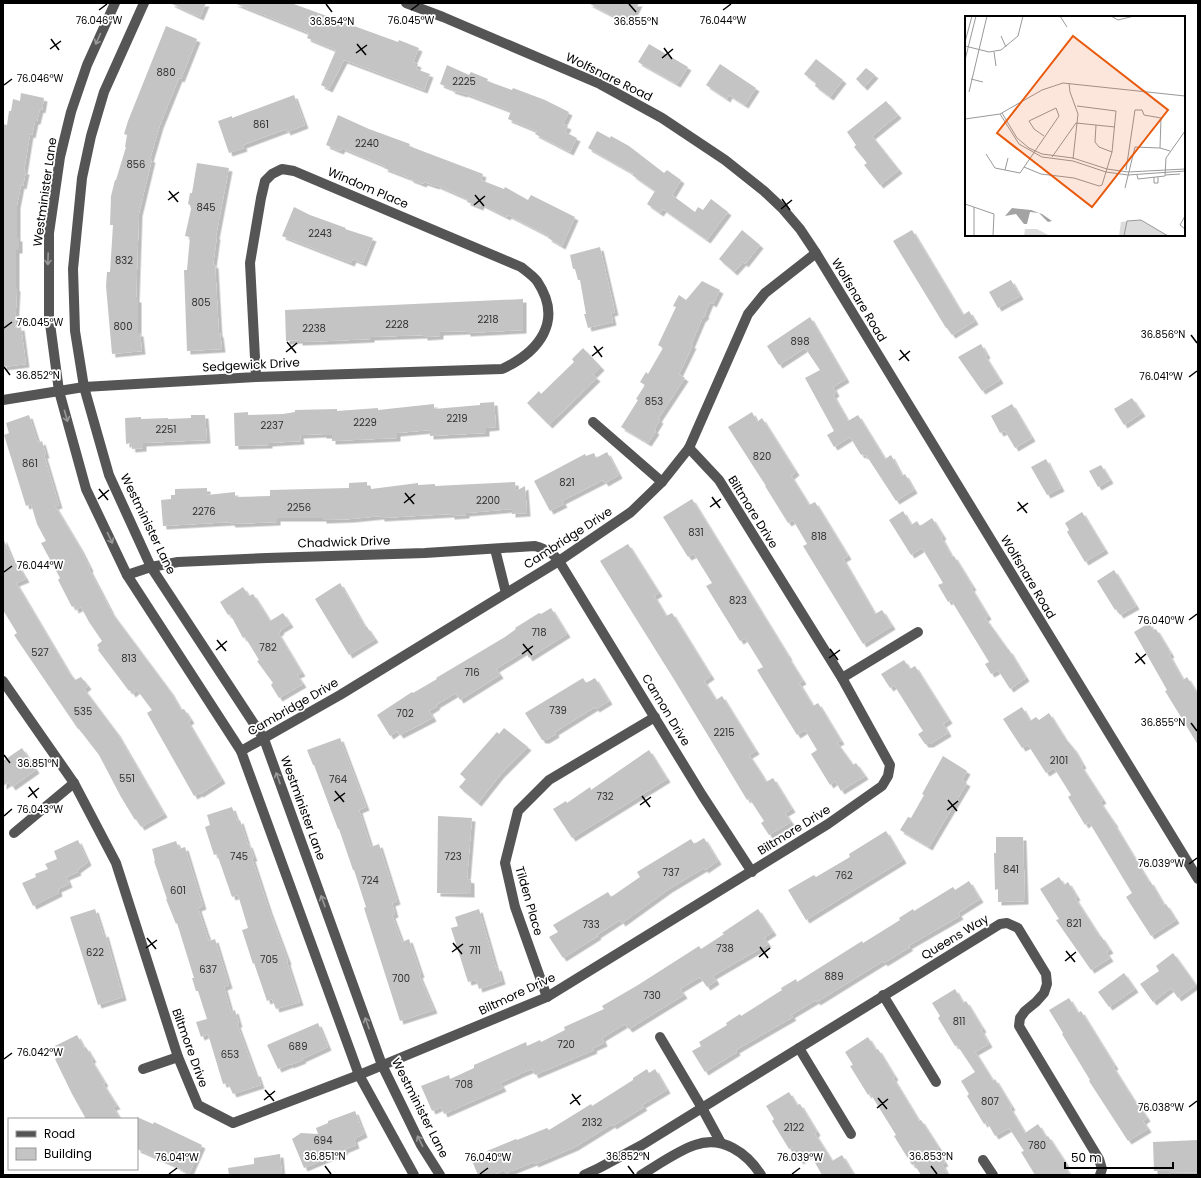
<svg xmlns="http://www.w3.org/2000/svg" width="1201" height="1178" viewBox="0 0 1201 1178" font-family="Poppins,sans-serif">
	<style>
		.building { fill: #c4c4c4; filter: url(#shadow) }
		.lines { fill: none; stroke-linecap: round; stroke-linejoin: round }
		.minor { stroke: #555; stroke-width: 10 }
		.oneway { stroke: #999 }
		.ticks { fill: none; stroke: #000; stroke-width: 1.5 }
		.labels { text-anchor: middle; stroke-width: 3.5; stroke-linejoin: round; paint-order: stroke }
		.number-label { font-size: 10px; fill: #313131 }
		.street-label { font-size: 12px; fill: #000; stroke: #fff }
		.inset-road { fill: none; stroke: #999; stroke-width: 1 }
		.view { fill: #e8590c; fill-opacity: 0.15; stroke: #e8590c; stroke-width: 2 }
		.inset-edge { fill: none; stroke: #000; stroke-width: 2 }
		.ticks-label { font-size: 10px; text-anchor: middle; fill: #000; stroke: #fff; stroke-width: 3.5; stroke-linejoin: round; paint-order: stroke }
	</style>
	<defs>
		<filter id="shadow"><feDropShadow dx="3.5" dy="3.5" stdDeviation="0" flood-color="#0004"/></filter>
	</defs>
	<rect width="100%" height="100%" fill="#fff"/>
	<!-- building -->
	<g class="building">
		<polygon points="170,3 206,3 200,17"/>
		<polygon points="234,3 291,3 398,42 399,40 419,48 413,62 418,64 416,69 430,74 424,90 344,60 329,89 321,85 336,50 307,38 309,33"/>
		<polygon points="588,3 639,3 629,23 616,16 615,17"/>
		<polygon points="166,26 197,39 181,79 179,78 160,125 150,159 152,159 139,213 136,299 138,299 138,333 140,333 142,351 112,354 106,286 107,272 110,272 113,225 110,225 111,196 115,180 116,180 126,147 125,147 127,135 124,134 128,121"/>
		<polygon points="649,44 688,67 677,84 638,62"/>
		<polygon points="816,59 843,80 830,97 815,86 816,83 804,74"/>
		<polygon points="720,64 756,88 745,105 729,95 727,99 706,85"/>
		<polygon points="447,65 469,75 471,72 488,79 487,81 512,90 513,88 545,100 569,112 563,124 568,126 565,132 577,138 570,152 535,134 537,131 508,119 511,111 464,93 464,94 451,90 452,89 440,84"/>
		<polygon points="866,68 875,75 864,87 856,79"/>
		<polygon points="21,93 44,98 42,110 40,109 37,121 35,121 32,135 30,134 24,171 26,171 23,186 21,185 17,205 17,238 19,238 19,250 16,250 16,288 17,288 15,328 21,327 26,364 3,367 3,124 7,125 9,111 11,111 13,99 20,101"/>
		<polygon points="294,95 305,125 287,132 286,129 243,145 244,148 229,153 218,121 232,116 232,118"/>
		<polygon points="886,101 898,115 872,136 899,170 880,185 864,165 867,163 854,147 856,145 847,132"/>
		<polygon points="338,115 369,129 410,144 409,146 483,174 481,180 504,189 505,187 528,200 531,195 575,217 562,246 548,238 549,236 508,215 507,217 481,204 480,207 467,202 468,199 436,185 436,186 424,182 423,184 410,179 410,178 384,168 385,166 342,148 340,151 326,145"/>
		<polygon points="597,131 610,138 611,136 629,146 664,173 667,170 681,180 672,195 695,212 698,207 703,210 711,199 728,212 707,240 663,209 660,213 647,204 655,191 632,175 634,174 588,148"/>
		<polygon points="197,163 229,168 216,236 217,236 213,265 215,264 219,334 220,333 222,349 187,351 184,270 187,270 190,237 185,236 191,209 190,205 188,204 190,193 192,193"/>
		<polygon points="294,207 310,215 346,228 345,229 373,238 363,263 353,259 351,263 282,236"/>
		<polygon points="742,230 760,245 745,264 743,262 734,272 719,259"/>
		<polygon points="912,230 963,315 969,311 975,321 952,335 947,328 946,328 893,241"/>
		<polygon points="600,247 615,312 611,313 613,322 588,328 584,314 586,314 580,280 578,280 575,269 573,269 570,255"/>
		<polygon points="1011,280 1020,296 998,308 989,292"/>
		<polygon points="702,281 720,290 713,304 710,302 705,314 706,315 702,319 691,345 693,345 679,374 685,378 658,419 660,420 654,430 656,431 648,443 621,427 638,400 636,399 645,385 640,382 646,372 648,374 663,348 658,345 676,307 673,306 679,295 686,300"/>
		<polygon points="523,299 523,330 467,333 467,331 440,332 440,336 424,337 424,335 371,337 371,339 328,341 299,342 299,340 286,341 285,310"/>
		<polygon points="810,317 846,379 833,387 836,393 833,395 848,421 858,415 885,459 891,455 902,476 905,474 914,490 896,501 866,455 864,456 863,454 861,455 850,437 834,447 827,435 834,431 805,378 820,370 805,348 779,365 767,346"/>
		<polygon points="981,344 987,355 985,356 1000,380 982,391 958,357"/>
		<polygon points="583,348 601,367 593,375 597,378 549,425 527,403 539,391 541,394 574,362 572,359"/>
		<polygon points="1132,398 1142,413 1124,425 1114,409"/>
		<polygon points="494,402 496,427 486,428 486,433 430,436 430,430 397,433 397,438 332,441 332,435 323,435 323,434 300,435 301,441 269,443 269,445 235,446 234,413 248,412 248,415 283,414 295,412 295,410 337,409 337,411 378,408 378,410 434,404 434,409 480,405 480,403"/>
		<polygon points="1012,404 1032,438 1015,448 1005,431 1000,433 991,416"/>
		<polygon points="752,412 757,422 762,418 796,472 791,476 809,505 815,502 848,556 843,559 875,614 882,610 892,626 863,644 803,546 807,544 793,520 788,523 765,486 766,486 728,427"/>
		<polygon points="29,415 38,443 42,441 46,455 44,455 59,505 55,506 80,548 90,568 89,569 112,613 170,691 181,710 184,709 191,720 188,722 222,780 200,794 199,793 194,796 185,780 147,713 152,710 137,690 132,694 130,690 129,691 98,650 99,648 97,645 102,641 89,622 81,607 75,610 74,606 72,607 58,580 60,578 41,543 46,541 37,524 31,504 26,506 4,435 9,433 6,423"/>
		<polygon points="191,415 205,415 207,440 143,443 143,448 132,449 131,443 126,444 125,418 141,417 141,419 168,418 168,419 191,418"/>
		<polygon points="607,452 619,475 605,483 603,480 562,501 564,504 550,511 534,481 585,454 586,456 594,453 596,458"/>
		<polygon points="1046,459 1061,488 1047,495 1031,467"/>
		<polygon points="1101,465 1110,480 1098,487 1089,471"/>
		<polygon points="367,482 367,487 371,487 371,489 418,483 418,485 435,484 435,486 515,482 516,491 525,486 527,513 512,514 512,509 466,513 466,515 451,516 451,514 381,518 381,516 351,519 323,520 323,518 277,518 277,522 232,524 231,522 163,526 161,500 171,499 171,495 175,495 175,489 207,488 207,495 235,492 235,497 270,496 270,490 349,488 349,483"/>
		<polygon points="692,499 789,657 788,657 803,681 799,683 813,706 818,703 841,741 837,743 853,765 856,763 865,776 841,791 835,781 830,785 811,754 817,750 805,730 797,735 757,670 763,667 745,638 740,641 706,586 712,583 694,554 688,557 663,517"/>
		<polygon points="903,511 911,525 917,521 920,526 932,518 943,536 941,537 952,557 954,556 973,587 971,588 988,616 985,618 1008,650 1009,650 1026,678 1010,689 998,670 991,674 985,664 989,662 951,600 948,602 938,585 943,583 922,548 911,555 889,520"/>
		<polygon points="1082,512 1105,550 1085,562 1067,532 1069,530 1065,523"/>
		<polygon points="3,538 16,568 19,567 26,579 16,583 68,671 75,680 81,677 88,686 84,689 117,733 164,814 141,827 136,819 135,820 121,797 99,755 79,729 78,729 14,635 17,633 3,610"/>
		<polygon points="628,544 659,593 654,596 666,616 672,613 711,676 704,681 716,700 722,696 756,751 749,755 760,772 766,782 773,778 792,809 785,813 791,822 769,835 761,823 764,821 749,798 747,800 675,681 600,561"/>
		<polygon points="1114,570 1136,606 1120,615 1116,609 1115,610 1097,581"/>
		<polygon points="340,583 365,627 367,627 375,639 349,655 315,599"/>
		<polygon points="243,587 249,596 253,594 270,621 283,613 290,624 280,630 281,631 278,633 302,673 297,675 303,684 279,698 271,685 273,683 257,661 259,660 245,637 243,638 230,614 228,615 220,602"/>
		<polygon points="551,608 567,634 529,658 525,651 496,669 500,675 460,700 456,693 436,705 437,706 429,711 433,718 400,735 397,731 390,736 377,715 412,692 413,693 437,679 436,678 505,637 516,629 515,628 539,613 541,614"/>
		<polygon points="1149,623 1153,630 1156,629 1171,654 1169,655 1183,680 1187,677 1198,695 1198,745 1165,691 1167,690 1134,632"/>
		<polygon points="904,660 910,669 915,666 949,720 943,724 948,733 930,744 925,744 918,734 923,731 894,685 890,688 881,674"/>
		<polygon points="583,678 586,683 595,678 609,701 596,709 595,707 555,732 556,734 546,740 542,740 525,713"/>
		<polygon points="1022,707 1030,721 1036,717 1039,720 1049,713 1064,737 1074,749 1083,765 1081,766 1103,800 1100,802 1115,824 1114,824 1149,882 1150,881 1164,905 1166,904 1176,920 1151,936 1126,897 1132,893 1089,822 1085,825 1068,797 1071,795 1054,768 1046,773 1028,745 1022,748 1003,719"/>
		<polygon points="504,728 528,747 501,774 478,803 459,787 466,779 460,774 497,732 499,734"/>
		<polygon points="340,738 366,807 359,810 371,847 379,844 397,901 392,903 395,914 392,915 402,942 409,939 421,974 419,975 434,1010 400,1021 364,908 366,907 354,870 353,870 339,829 338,829 314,765 313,765 307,750"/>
		<polygon points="22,748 36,770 12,787 9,782 3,786 3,761"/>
		<polygon points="649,750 667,779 572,838 553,809 566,801 567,803 590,787 591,790"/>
		<polygon points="943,756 967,771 962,780 967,783 929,847 900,830 908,817 911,818 924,795 922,794"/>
		<polygon points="232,807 237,821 240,820 248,845 249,844 254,858 252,858 269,910 288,961 287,962 300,1002 276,1009 272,999 267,1001 254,963 253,964 242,930 248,928 238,895 232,897 217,854 214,855 205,827 210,825 207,815"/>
		<polygon points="438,816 472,818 467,879 471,880 471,894 437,893"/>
		<polygon points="886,831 903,860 806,920 788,890 814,875 816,877 850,857 849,854"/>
		<polygon points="996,837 1023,837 1025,901 998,902 998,889 995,890 994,853 996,853"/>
		<polygon points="704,838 718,861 705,870 704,868 669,889 622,923 620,920 597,935 598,936 563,958 549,937 558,932 553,925 608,892 611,897 640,877 637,872 691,839 694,844"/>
		<polygon points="78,840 88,862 77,870 78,872 66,877 69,884 58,889 59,893 33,906 22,883 36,877 35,874 48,869 45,864 57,859 54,851"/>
		<polygon points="176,841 179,849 185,847 203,906 198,908 209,941 215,939 229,985 224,987 231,1012 235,1010 239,1024 237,1024 255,1073 257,1073 261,1085 233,1094 228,1083 223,1084 208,1034 201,1037 196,1022 207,1019 198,991 196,991 192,978 194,978 177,923 176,924 166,899 167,899 154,861 155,861 152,849"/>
		<polygon points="1059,877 1064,885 1068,882 1077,897 1075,898 1100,937 1101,936 1110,950 1106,952 1110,958 1091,970 1056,920 1059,919 1040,889"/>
		<polygon points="969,881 980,899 958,913 960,916 908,946 910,947 884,963 883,961 817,1002 816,1000 791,1015 793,1017 736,1050 737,1052 705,1072 692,1051 701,1046 699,1042 727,1025 726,1023 740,1014 741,1016 782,990 781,988 796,979 797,982 862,941 863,943 900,920 899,918 913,909 914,911 953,887 955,890"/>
		<polygon points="95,909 103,934 105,933 123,997 98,1005 70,917"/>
		<polygon points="479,909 496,968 498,967 502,981 479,989 476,980 468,982 451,928 458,926 455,917"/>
		<polygon points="758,909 773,932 764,938 768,944 713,976 716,981 707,987 700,977 680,989 684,995 629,1029 625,1024 602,1038 604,1043 593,1048 594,1050 535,1075 532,1069 522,1073 500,1083 503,1088 444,1114 441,1107 432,1111 421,1086 449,1075 450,1079 474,1068 474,1065 526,1042 527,1046 540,1040 541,1042 565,1030 564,1027 604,1009 602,1006 638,985 699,946 701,949 724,934 722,933"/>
		<polygon points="1173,953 1196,985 1178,998 1171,988 1153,1002 1140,984 1159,971 1156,966"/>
		<polygon points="1124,973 1135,989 1109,1007 1098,992"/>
		<polygon points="955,989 963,1003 966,1001 983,1029 981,1030 989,1044 975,1052 993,1081 995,1079 1012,1107 1010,1108 1025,1133 1038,1124 1046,1137 1048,1136 1063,1159 1066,1164 1064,1165 1070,1175 1035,1175 1021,1152 1024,1151 1009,1128 995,1136 987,1122 984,1124 967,1096 969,1094 961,1081 975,1072 957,1045 955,1046 938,1018 940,1016 932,1003"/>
		<polygon points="1069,998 1078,1013 1081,1011 1115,1066 1113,1067 1137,1105 1138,1104 1147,1118 1143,1121 1148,1129 1128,1141 1089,1081 1090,1080 1062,1034 1063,1033 1049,1010"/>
		<polygon points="318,1023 328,1047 302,1059 303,1060 290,1065 290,1064 278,1069 267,1045"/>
		<polygon points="77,1035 84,1048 86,1047 93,1059 91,1060 105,1083 103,1084 117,1106 113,1107 120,1119 86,1119 72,1094 55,1059 60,1056 55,1046"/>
		<polygon points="868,1037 876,1050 878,1049 895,1077 893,1078 907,1101 919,1121 921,1120 939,1148 937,1149 945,1163 942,1164 948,1175 921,1175 914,1164 912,1165 894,1136 896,1135 878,1106 870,1093 868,1095 850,1066 853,1065 845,1052"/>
		<polygon points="647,1069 649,1073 655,1069 667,1090 642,1105 644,1107 613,1126 612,1124 575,1147 535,1164 534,1162 506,1173 504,1170 493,1175 478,1175 472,1161 489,1154 487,1151 516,1139 517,1140 547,1128 549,1130 591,1104 592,1106 633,1080 633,1078"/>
		<polygon points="789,1092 797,1105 800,1104 817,1132 815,1134 832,1161 842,1155 854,1175 822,1175 810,1154 800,1161 792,1147 789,1149 772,1121 774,1119 766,1106"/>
		<polygon points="355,1111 364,1134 354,1139 356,1145 344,1150 345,1151 304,1168 292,1139 301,1133 318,1134 316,1128 328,1123 328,1121"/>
		<polygon points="137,1117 153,1124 154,1122 202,1145 189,1174 174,1165 137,1149"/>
		<polygon points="1198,1140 1198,1172 1169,1173 1169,1171 1154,1171 1153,1142"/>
		<polygon points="280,1154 282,1175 229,1175 228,1168 254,1164 254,1158"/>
	</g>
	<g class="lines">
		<!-- minor -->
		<g class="minor">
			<polyline points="115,3 87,65 71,112 60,157 49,233 49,316 59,391 86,489 127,575 241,751 359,1075 414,1175"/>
			<polyline points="144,3 104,92 91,136 82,178 73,269 75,331 84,387 109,475 151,567 264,739 382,1065 421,1145 440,1175"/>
			<polyline points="406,3 443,17 600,84 662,118 725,160 764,191 782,208 800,229 816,253 1198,879"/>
			<path d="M3,400l81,-13 172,-10 246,-8c37,-17 62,-48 35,-88 -4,-5 -11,-10 -16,-14l-227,-96 -12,-2 -10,5 -7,7 -4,17 -11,65 6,114"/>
			<polyline points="593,422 662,482"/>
			<polyline points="495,549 506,593"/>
			<path d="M127,575l24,-8 27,-5 89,-4 158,-5 110,-7c10,3 17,6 24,15l143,234 50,77"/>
			<polyline points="842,678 918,632"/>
			<polyline points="3,681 74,783 116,863 178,1057 198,1105 233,1123 359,1075 547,997 828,824 882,786 888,776 890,765 842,678 719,480 689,448"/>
			<polyline points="241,751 340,695 559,561 631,512 662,482 689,448 748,314 765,293 816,253"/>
			<polyline points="14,833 74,783"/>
			<polyline points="883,995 936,1082"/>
			<polyline points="547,997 515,907 505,863 518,811 549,780 655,717"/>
			<polyline points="660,1037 702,1108 721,1143"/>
			<polyline points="799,1048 851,1134"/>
			<polyline points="143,1069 178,1057"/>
			<polyline points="983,1160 993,1175"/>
			<polyline points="584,1175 599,1168 642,1145 1000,924 1007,923 1018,928 1046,974 1047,984 1044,993 1036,1002 1025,1011 1020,1018 1019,1026 1099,1159 1102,1169 1100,1175"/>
			<path d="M641,1175c17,-10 36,-24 54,-30 27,-10 52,8 66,30"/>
		</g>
	</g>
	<!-- one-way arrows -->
	<defs><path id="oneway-shaft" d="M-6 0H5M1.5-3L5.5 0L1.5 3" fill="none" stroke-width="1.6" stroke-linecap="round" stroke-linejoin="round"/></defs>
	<g class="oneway">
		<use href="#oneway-shaft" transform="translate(98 39) rotate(114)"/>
		<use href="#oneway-shaft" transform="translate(48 259) rotate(92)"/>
		<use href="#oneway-shaft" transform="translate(66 416) rotate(74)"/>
		<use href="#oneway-shaft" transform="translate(110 538) rotate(65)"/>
		<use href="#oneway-shaft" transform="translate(278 778) rotate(-110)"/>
		<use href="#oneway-shaft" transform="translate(323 901) rotate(-110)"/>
		<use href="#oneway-shaft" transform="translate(367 1023) rotate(-110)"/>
		<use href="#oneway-shaft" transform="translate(420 1141) rotate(-117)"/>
	</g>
	<!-- ticks -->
	<path class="ticks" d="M326,4l6,8M629,4l7,8M99,10l8,-6M411,10l8,-6M723,10l8,-6M51,39l8,11M357,44l9,11M664,48l8,11M50,49l11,-8M356,53l11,-8M662,58l11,-9M4,85l8,-6M169,191l9,11M475,195l9,11M782,199l8,11M168,200l11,-8M474,205l11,-9M781,209l11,-9M4,328l8,-6M1191,335l6,8M287,342l9,11M594,346l8,11M900,350l9,11M286,352l11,-9M592,356l11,-9M899,360l11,-9M4,367l6,8M1189,377l8,-6M99,489l9,11M405,493l9,11M712,497l8,11M98,499l11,-9M1018,502l9,11M404,503l11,-9M710,507l11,-8M1017,511l11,-8M4,572l8,-6M1189,620l8,-6M217,640l9,11M523,644l9,11M830,649l8,11M216,650l11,-9M1136,653l9,11M522,654l11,-8M829,658l11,-8M1135,663l11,-9M1191,723l6,8M4,755l6,8M29,787l8,11M335,791l9,11M642,796l8,11M28,797l11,-9M948,800l9,11M334,801l11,-8M640,805l11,-8M947,810l11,-9M4,816l8,-7M1189,864l8,-6M147,938l9,11M453,943l9,11M760,947l8,11M146,948l11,-8M1066,951l9,11M452,952l11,-8M759,957l11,-9M1065,961l11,-9M4,1059l8,-6M265,1090l9,11M572,1094l8,11M878,1098l9,11M264,1100l11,-9M570,1104l11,-9M1189,1107l8,-6M877,1108l11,-9M325,1166l6,8M628,1166l6,8M931,1166l6,8M169,1174l8,-6M480,1174l8,-6M792,1174l8,-6"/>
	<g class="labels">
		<!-- number labels -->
		<g class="number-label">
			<text x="166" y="76">880</text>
			<text x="464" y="85">2225</text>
			<text x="261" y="128">861</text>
			<text x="367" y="147">2240</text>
			<text x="136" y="168">856</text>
			<text x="206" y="211">845</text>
			<text x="320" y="237">2243</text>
			<text x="124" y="264">832</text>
			<text x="201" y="306">805</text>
			<text x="488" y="323">2218</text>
			<text x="397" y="328">2228</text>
			<text x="123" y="330">800</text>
			<text x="314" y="332">2238</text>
			<text x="800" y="345">898</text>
			<text x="654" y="405">853</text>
			<text x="457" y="422">2219</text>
			<text x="365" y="426">2229</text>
			<text x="272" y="429">2237</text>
			<text x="166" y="433">2251</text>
			<text x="762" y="460">820</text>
			<text x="30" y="467">861</text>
			<text x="567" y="486">821</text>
			<text x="488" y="504">2200</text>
			<text x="299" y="511">2256</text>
			<text x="204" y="515">2276</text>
			<text x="696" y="536">831</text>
			<text x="819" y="540">818</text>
			<text x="738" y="604">823</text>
			<text x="539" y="636">718</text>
			<text x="268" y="651">782</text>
			<text x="40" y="656">527</text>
			<text x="129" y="662">813</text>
			<text x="472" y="676">716</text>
			<text x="558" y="714">739</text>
			<text x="83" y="715">535</text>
			<text x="405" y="717">702</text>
			<text x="724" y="736">2215</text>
			<text x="1059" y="764">2101</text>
			<text x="127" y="782">551</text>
			<text x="338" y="783">764</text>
			<text x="605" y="800">732</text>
			<text x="239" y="860">745</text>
			<text x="453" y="860">723</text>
			<text x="1011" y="873">841</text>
			<text x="671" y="876">737</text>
			<text x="844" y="879">762</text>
			<text x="370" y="884">724</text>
			<text x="178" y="894">601</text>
			<text x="1074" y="927">821</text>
			<text x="591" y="928">733</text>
			<text x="725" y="952">738</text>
			<text x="475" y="954">711</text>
			<text x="95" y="956">622</text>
			<text x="269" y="963">705</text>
			<text x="208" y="973">637</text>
			<text x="834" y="980">889</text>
			<text x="401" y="982">700</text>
			<text x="652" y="999">730</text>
			<text x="959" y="1025">811</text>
			<text x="566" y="1048">720</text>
			<text x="298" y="1050">689</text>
			<text x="230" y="1058">653</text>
			<text x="464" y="1088">708</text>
			<text x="990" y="1105">807</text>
			<text x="592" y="1126">2132</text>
			<text x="794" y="1131">2122</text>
			<text x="323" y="1144">694</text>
			<text x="1037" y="1149">780</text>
		</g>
		<!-- street labels -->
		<g class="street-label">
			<text transform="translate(609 77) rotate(26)" y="4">Wolfsnare Road</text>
			<text transform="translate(368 188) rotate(23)" y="4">Windom Place</text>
			<text transform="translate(45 192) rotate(-82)" y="4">Westminister Lane</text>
			<text transform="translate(859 300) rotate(59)" y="4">Wolfsnare Road</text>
			<text transform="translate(251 365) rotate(-3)" y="4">Sedgewick Drive</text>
			<text transform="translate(753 512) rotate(58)" y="4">Biltmore Drive</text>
			<text transform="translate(148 524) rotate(64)" y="4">Westminister Lane</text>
			<text transform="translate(568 538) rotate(-33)" y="4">Cambridge Drive</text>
			<text transform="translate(344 542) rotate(-2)" y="4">Chadwick Drive</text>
			<text transform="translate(1028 577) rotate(59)" y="4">Wolfsnare Road</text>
			<text transform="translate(293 707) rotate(-30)" y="4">Cambridge Drive</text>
			<text transform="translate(666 710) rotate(59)" y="4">Cannon Drive</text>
			<text transform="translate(303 808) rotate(70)" y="4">Westminister Lane</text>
			<text transform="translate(794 830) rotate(-32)" y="4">Biltmore Drive</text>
			<text transform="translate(529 901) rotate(74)" y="4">Tilden Place</text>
			<text transform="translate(955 937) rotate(-31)" y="4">Queens Way</text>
			<text transform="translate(517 994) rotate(-25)" y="4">Biltmore Drive</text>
			<text transform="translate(190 1048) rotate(70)" y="4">Biltmore Drive</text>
			<text transform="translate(420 1108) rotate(63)" y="4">Westminister Lane</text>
		</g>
	</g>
	<!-- overview -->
	<g transform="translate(965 16)">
		<rect width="220" height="220" fill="#fff"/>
		<path d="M176,204l24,14 4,2h-50l2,-14zM60,213h12l13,7h-26z" fill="#dcdcdc"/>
		<path d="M47,192l19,2 11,4 10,7 -4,1 -9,-9 -9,-1 -3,12h-3l-8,-10 -11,2z" fill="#a3a3a3"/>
		<path class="inset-road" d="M95,0l7,11M146,0l7,4 16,-4M36,20l5,11M0,26l7,-26M0,30l24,6 12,-2 17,-14 5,-20M29,36l2,14M0,44l11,-44M6,63l12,3M104,67l1,9 8,22 -5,45M4,76l18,-76M37,97l15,25 12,10 13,6 31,4 34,11 21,3 57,-3M35,98l19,30 23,13 31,4 33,11 22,3 57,-4M0,103l35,-5 42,-24 21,-7 122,13M131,109l-1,17 4,5 13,5M21,138l9,14 25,5 39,-57 -3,-8 -27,13 5,8 10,7M87,141l24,-34 39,4M59,151l17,7 33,4 25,8 3,-1 10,-33 4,-41 -39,-5M40,154l3,-12M161,154l9,-60h7l2,5 17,3 -1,30M172,159l1,4 27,-3 1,-18 19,-27M200,159l15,-1M189,161v6h4v-6M160,172l10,-41 25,1 10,3M0,188l29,10 -1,22M9,191v29M220,200l-5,9 5,4M159,220l3,-15 14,-1 27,16"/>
		<path class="view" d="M108,20l95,74 -76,97 -95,-74z"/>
		<rect width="220" height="220" class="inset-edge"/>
	</g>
	<g class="ticks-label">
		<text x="99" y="24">76.046°W</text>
		<text x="411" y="24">76.045°W</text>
		<text x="723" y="24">76.044°W</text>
		<text x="636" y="25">36.855°N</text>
		<text x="332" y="25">36.854°N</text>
		<text x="40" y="82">76.046°W</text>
		<text x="40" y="326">76.045°W</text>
		<text x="1163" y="338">36.856°N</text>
		<text x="38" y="379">36.852°N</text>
		<text x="1161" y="380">76.041°W</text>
		<text x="40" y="569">76.044°W</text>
		<text x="1161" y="624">76.040°W</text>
		<text x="1163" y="726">36.855°N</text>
		<text x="38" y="767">36.851°N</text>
		<text x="40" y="813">76.043°W</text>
		<text x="1161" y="867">76.039°W</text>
		<text x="40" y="1056">76.042°W</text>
		<text x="1161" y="1111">76.038°W</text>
		<text x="325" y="1160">36.851°N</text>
		<text x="628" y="1160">36.852°N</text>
		<text x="931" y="1160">36.853°N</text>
		<text x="177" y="1161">76.041°W</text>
		<text x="488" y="1161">76.040°W</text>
		<text x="800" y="1161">76.039°W</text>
	</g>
	<!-- border -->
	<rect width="1201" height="1178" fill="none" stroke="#000000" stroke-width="8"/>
	<!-- legend -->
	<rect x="8" y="1118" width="130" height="52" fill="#ffffff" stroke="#999999"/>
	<rect x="16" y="1131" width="20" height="6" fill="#555555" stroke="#999999"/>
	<text x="44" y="1138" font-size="12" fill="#000000">Road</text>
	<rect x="16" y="1148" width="20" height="12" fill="#c4c4c4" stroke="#999999"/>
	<text x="44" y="1158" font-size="12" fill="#000000">Building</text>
	<!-- scale -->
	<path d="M1065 1162v6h108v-6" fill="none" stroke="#000000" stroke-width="2"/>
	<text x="1071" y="1162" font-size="12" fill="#000000" stroke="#ffffff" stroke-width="3" paint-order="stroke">50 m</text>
</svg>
